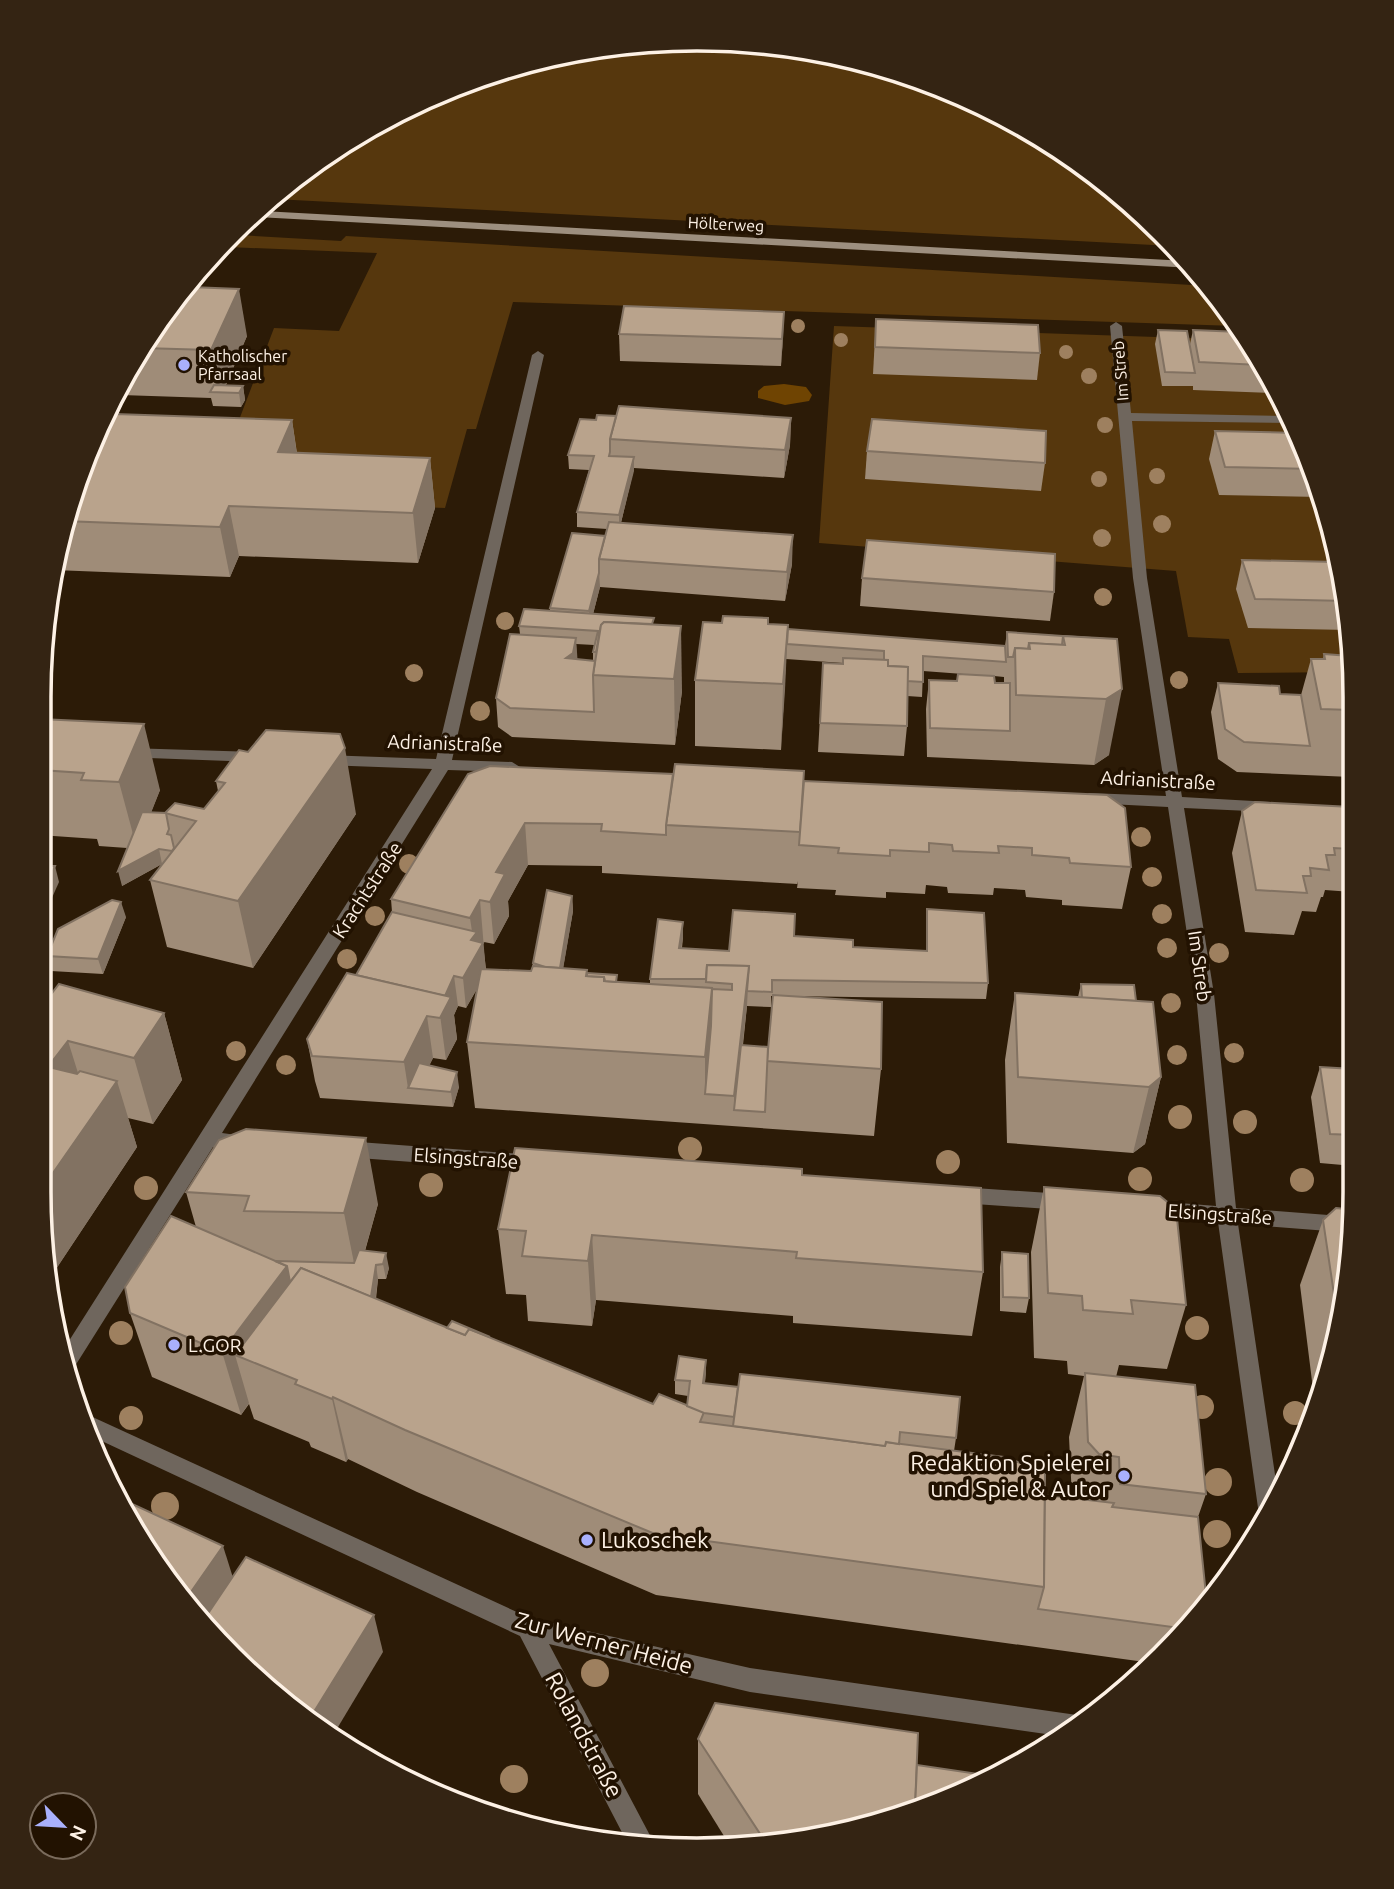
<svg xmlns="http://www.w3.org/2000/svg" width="1394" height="1889" viewBox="0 0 1394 1889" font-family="Ubuntu,sans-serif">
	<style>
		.green { fill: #56370d }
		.water { fill: #6f4402 }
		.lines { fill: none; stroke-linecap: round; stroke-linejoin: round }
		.minor { fill: #6f665d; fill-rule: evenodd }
		.secondary { fill: #9d8f7f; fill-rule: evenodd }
		.tree { fill: #9e805f }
		.wall { fill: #9f8c78; fill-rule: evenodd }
		.shaded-wall { fill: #827262 }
		.building { fill: #b9a38c; stroke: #827262; stroke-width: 2 }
		.poi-dot { fill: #a9b0fc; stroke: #221201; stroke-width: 2.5 }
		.labels { text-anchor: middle; stroke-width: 7; stroke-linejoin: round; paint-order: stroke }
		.far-street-label { font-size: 16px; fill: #fdf1e5; stroke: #221201 }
		.far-poi-label { font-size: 16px; fill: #fdf1e5; stroke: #221201; text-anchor: start }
		.street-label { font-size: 19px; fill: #fdf1e5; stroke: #221201 }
		.poi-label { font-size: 19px; fill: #fdf1e5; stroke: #221201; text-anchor: start }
		.near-poi-label { font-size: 23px; fill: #fdf1e5; stroke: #221201; text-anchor: end }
		.near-street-label { font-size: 23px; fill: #fdf1e5; stroke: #221201 }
		.rim { fill: none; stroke: #fdf1e5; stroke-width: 3.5 }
	</style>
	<rect width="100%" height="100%" fill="#2c1b07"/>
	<!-- green -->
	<g class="green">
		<polygon points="654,40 783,44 909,74 1027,127 1131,202 1172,246 274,199 296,174 406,106 527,61"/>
		<polygon points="239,235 341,241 346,236 1209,286 1220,296 1236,326 513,302 476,429 467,429 445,508 76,494 112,414 239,420 274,328 339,331 377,253 228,247"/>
		<polygon points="834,326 1245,340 1306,445 1350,611 1350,672 1238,673 1229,639 1188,637 1176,571 819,543"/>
	</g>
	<!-- water -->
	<polygon class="water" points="784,384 806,387 812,395 809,401 785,405 758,398 758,391 764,386"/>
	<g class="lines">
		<!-- minor -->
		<g class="minor">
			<polygon points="1116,322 1122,326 1131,413 1289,416 1293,423 1132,421 1147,578 1182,797 1271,802 1279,807 1271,812 1184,808 1214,994 1236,1208 1354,1217 1354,1233 1238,1224 1278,1495 1266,1524 1259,1515 1218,1222 1155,1217 1148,1215 1145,1209 1148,1203 1155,1201 1216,1206 1196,994 1168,807 1089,803 1081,798 1089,793 1166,796 1133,578 1110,326"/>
			<polygon points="538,351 544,355 452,760 512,762 520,767 512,772 448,770 222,1133 251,1137 254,1142 251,1147 244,1149 213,1147 70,1374 66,1376 60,1355 432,769 324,765 316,760 324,755 436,759 532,355"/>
			<polygon points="128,748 257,752 265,757 257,762 122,757 120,753"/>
			<polygon points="345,1141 534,1155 541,1158 544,1163 541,1168 534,1171 345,1157 338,1154 335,1149 338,1144"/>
			<polygon points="960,1187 1064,1194 1071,1196 1074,1202 1071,1208 1064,1210 960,1203 953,1201 950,1195 953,1189"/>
			<polygon points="86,1414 530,1618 750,1668 1077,1715 1087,1721 1060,1736 750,1692 549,1644 654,1843 627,1842 520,1636 91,1436 83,1415"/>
		</g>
		<!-- secondary -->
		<polygon class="secondary" points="262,211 1187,261 1193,268 257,217"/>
	</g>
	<!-- trees -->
	<g class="tree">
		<circle cx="798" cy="326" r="7"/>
		<circle cx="841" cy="340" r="7"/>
		<circle cx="1066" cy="352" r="7"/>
		<circle cx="1089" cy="376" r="8"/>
		<circle cx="1105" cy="425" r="8"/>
		<circle cx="1157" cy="476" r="8"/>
		<circle cx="1099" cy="479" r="8"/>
		<circle cx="1162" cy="524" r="9"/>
		<circle cx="1102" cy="538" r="9"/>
		<circle cx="1103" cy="597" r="9"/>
		<circle cx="505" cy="621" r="9"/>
		<circle cx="414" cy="673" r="9"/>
		<circle cx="1179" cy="680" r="9"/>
		<circle cx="480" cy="711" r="10"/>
		<circle cx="1141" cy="837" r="10"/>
		<circle cx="409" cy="864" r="10"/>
		<circle cx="1152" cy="877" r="10"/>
		<circle cx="1162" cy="914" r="10"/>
		<circle cx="375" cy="916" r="10"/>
		<circle cx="1167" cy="948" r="10"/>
		<circle cx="1219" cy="953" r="10"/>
		<circle cx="347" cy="959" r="10"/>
		<circle cx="1171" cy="1003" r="10"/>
		<circle cx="236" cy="1051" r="10"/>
		<circle cx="1234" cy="1053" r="10"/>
		<circle cx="1177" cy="1055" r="10"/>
		<circle cx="286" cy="1065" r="10"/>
		<circle cx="1180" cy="1117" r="12"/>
		<circle cx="1245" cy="1122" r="12"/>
		<circle cx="690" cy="1149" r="12"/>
		<circle cx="948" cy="1162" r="12"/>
		<circle cx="1140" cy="1179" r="12"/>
		<circle cx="1302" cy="1180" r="12"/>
		<circle cx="431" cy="1185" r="12"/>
		<circle cx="146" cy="1188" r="12"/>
		<circle cx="1197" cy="1328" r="12"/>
		<circle cx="121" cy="1333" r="12"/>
		<circle cx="1202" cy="1407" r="12"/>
		<circle cx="1295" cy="1413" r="12"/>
		<circle cx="131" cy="1418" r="12"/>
		<circle cx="1218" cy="1482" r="14"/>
		<circle cx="165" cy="1506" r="14"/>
		<circle cx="1217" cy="1534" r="14"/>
		<circle cx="595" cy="1673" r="14"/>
		<circle cx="514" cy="1779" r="14"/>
	</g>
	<!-- wall -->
	<g class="wall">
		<polygon points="876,319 1040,353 1037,380 873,374"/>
		<polygon points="1158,330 1190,344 1193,330 1240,332 1275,393 1193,390 1193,386 1162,386 1155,344"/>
		<polygon points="150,331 247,336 226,385 243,386 245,400 241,407 213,406 211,398 121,395"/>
		<polygon points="619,334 783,338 781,366 620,361"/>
		<path d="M616,416l175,2 -1,27 -6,33 -150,-10 -13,55 171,41 -7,37 -185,-14 -7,27 61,10 28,67 -7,54 -163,-8 -14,-10 -2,-29 24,-64 -1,-8 31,-15v-3l55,-72 2,-7 -30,-2v-15l12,-42 -20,-1 -1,-14 28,-35zM576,644l18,1 -1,7v9l-16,-2z"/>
		<polygon points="292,420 297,453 430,458 435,508 418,563 239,556 230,577 54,570 61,527 98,446"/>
		<polygon points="1215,431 1306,445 1319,497 1219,495 1209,459"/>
		<polygon points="867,451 1045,463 1041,491 865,479"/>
		<polygon points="1242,560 1337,562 1350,611 1350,630 1248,628 1236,589"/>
		<polygon points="862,578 1054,592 1050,621 860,606"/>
		<path d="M768,624l20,5 217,17 2,-14 110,7 -8,116 -15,10 -167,-8 -1,-48 3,-29 28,1 33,-5 -67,-5 -1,26 -15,-1v30l-3,30 -86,-4 5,-89h20l-57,-4 -5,91 -86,-4v-66zM994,676l10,1v6h-9z"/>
		<polygon points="1324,654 1350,656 1351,777 1237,772 1218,759 1211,712 1218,683 1280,694 1301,695 1311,659 1323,659"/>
		<polygon points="40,719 160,790 151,812 166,813 204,809 218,791 216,781 356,814 253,968 167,947 150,880 162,864 122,886 127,848 99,846 97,839 39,835"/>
		<path d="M468,774l336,7 327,86 -9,42 -60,-4v-5l-36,-3 -1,-7 -31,-2 -1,7 -45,-2 -1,-6 -21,-2 -1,9 -39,-2v6l-51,-3 1,-5 -39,-2 1,-7v3l-196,-11v-7l-74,-1 -20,36 1,15 -15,28 -10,-2 -1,2 3,25 45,2 2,-8 39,-67 1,15 -10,57 24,5 30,2v7l33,2v-5l33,-57v15l-1,11 47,3 65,-15 59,11 73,4v-27l1,-15 61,74 -2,16 -199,-3 94,73 -7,67 -399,-28 -8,-66 10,-53 -11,19 -8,-2 -4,9 3,24 -11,21 -13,-2 -4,8 30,21 -6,20 -133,-9 -5,-17 -8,-42 49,-64 36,-63 -1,-13zM771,996h2l-5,51 -25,-2 4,-39 24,1z"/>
		<polygon points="1351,807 1352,892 1325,890 1323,897 1321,897 1316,912 1302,911 1294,935 1245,932 1232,853 1242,811"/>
		<polygon points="126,917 103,974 51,971 47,956"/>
		<polygon points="1081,984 1136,1001 1161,1077 1145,1144 1133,1153 1007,1143 1005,1060 1015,993 1078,997"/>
		<polygon points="39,1010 164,1013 182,1080 153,1124 128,1118 137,1147 50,1278"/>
		<polygon points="1320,1067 1353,1069 1354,1166 1320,1163 1311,1097"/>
		<polygon points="802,1175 983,1272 972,1336 793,1323 793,1316 596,1300 592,1326 528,1321 526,1295 506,1294 498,1229"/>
		<polygon points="1044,1187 1186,1305 1167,1369 1119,1365 1116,1377 1206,1494 1198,1517 1192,1626 1152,1663 656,1595 417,1492 348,1459 346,1462 311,1447 309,1442 254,1419 249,1404 241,1415 152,1377 130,1313 196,1227 186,1192 378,1204 365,1251 389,1268 386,1279 378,1279 376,1299 447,1328 653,1404 687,1406 688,1396 675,1394 675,1380 706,1360 705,1383 956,1438 954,1451 1045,1495 1072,1498 1069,1437 1084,1376 1068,1374 1067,1361 1034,1358 1031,1252"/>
		<polygon points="1323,1220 1354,1235 1333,1363 1315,1405 1300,1285"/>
		<polygon points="1002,1252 1029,1298 1026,1313 1000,1311 1000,1267"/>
		<polygon points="698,1739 917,1765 949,1801 740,1849 732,1849 698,1794"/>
	</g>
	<!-- shaded-wall -->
	<g class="shaded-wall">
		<polygon points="239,289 247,336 222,393 218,392 211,350"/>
		<polygon points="784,312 783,338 781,366 782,339"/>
		<polygon points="243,386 245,400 241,407 239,393"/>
		<polygon points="791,418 790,445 784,478 785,450"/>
		<polygon points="292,420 299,469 278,452"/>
		<polygon points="634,457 634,471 619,530 619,515"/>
		<polygon points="430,458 435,508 418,563 413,513"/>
		<polygon points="229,506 239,556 230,577 220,527"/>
		<polygon points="793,535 792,564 785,601 787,572"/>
		<polygon points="599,573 600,587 590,626 589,611"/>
		<polygon points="788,625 785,690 781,750 783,684"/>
		<polygon points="681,626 682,691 675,745 674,679"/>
		<polygon points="576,638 578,667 566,658"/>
		<polygon points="1122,689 1109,755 1094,765 1106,699"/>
		<polygon points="144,724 160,790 137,849 119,782"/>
		<polygon points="345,748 356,814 253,968 238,901"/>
		<polygon points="525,823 528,865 508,901 509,916 494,944 490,902 496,872"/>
		<polygon points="159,849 162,864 122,886 118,871"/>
		<polygon points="55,866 59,882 39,927 39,901"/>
		<polygon points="572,896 573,911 560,987 559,971"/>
		<polygon points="480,900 486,973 466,1008 463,978 473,938 470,918"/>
		<polygon points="121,902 126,917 103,974 98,959"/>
		<polygon points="683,922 683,937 679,963 679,948"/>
		<polygon points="749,966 747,1006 735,1110 734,1110 734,1125 734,1096"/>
		<polygon points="454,976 458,1006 454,1015 457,1039 446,1060 439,1007"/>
		<polygon points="712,988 711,1055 705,1094 705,1057"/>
		<polygon points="164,1013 182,1080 153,1124 134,1058"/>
		<polygon points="427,1016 433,1058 417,1089 408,1088 404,1062"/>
		<polygon points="68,1041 89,1108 48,1067"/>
		<polygon points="457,1072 459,1087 453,1107 451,1092"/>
		<polygon points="1161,1077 1145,1144 1133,1153 1149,1087"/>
		<polygon points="117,1081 137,1147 50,1278 39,1193"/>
		<polygon points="366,1138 378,1204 357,1278 344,1213"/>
		<polygon points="592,1235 596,1300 592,1326 588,1261"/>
		<polygon points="386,1253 389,1268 386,1279 383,1264"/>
		<polygon points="376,1265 378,1279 373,1318 370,1304"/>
		<polygon points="287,1266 302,1331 235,1355 249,1403 241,1415 222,1352"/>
		<polygon points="706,1360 706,1374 703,1397 703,1383"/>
		<polygon points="333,1397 348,1459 346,1462 332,1399"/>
		<polygon points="223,1546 235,1584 207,1626 186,1599"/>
		<polygon points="374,1615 383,1652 335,1732 312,1715"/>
	</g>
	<!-- building -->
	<g class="building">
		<polygon points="190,287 239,289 211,350 142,348 150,331"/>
		<polygon points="624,306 784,312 782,339 619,334"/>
		<polygon points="876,319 1038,325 1040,353 875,347"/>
		<polygon points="1158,330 1187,331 1195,373 1165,372"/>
		<polygon points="1193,330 1240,332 1259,365 1199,362"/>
		<polygon points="214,385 243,386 239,393 210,392"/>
		<polygon points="619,406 791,418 785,450 610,439"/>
		<polygon points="115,414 292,420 278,452 430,458 413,513 229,506 220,527 64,521 98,446 99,446"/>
		<polygon points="597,415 616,416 610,439 610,452 609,456 634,457 619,515 577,512 594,456 568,455 580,419 596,420"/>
		<polygon points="872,419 1046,431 1045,463 867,451"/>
		<polygon points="1215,431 1298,433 1306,445 1312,469 1225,467"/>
		<polygon points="609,522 793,535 787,572 599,559"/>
		<polygon points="572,533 605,536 599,559 599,573 589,611 550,608"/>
		<polygon points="867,540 1055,554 1054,592 862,578"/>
		<polygon points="1242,560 1337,562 1347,601 1255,599"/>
		<polygon points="524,609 654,618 652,624 604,622 601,625 596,652 593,652 598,631 519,626"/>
		<polygon points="723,616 768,618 768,624 788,625 783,684 695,680 703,622 722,623"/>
		<polygon points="604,622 681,626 674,679 593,675 601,625"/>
		<polygon points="788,629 1005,646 1006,662 923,656 923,682 907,681 908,667 888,666 888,660 884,660 884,651 787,644"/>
		<polygon points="1007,632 1106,639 1063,636 1062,645 1029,643 1028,649 1015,648 1013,657 1008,657"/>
		<polygon points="510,634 576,638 573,653 566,658 595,661 593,675 594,712 510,708 496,698"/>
		<polygon points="1063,636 1117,639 1122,689 1106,699 1016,695 1015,648 1030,649 1029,643 1065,645"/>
		<polygon points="1324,654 1350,656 1350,710 1321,709 1311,659 1325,659"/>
		<polygon points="843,658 888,660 888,666 908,667 907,726 820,723 823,663 843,664"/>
		<polygon points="958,674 994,676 995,683 1010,683 1010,731 930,728 929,680 957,681"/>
		<polygon points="1218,683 1279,686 1280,694 1301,695 1310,746 1244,742 1225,729"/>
		<polygon points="40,719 144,724 119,782 81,780 84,773 40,770"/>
		<polygon points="266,730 340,734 345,748 238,901 150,880 196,821 165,813 175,803 204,809 225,783 216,781 239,750 248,752"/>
		<polygon points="675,764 804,771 800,832 666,825"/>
		<polygon points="490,766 673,774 666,825 666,835 601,831 602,824 525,823 496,872 505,874 490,902 480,900 470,918 391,899 468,774"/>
		<polygon points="804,781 1107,795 1125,808 1131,867 1070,863 1069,858 1032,855 1032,848 998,846 999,853 953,851 952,845 929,843 929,852 890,850 890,856 838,853 839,848 799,845"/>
		<polygon points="1255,802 1351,807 1351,849 1334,848 1335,855 1326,855 1329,870 1310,868 1311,876 1303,876 1307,893 1256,890 1242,811"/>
		<polygon points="142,812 166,813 169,829 167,834 171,835 174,848 172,851 159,849 118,871"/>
		<polygon points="39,866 55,866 39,901"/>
		<polygon points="547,890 572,896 560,968 545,967 533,963"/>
		<polygon points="112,900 121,902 98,959 47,956 58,929"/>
		<polygon points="927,909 984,913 988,983 772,980 772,992 747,991 749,966 707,965 706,979 650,979 658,919 683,922 679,948 729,951 733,910 795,914 794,936 853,940 853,947 927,951"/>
		<polygon points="392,912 477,932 471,940 483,943 463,978 454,976 445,996 356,975"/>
		<polygon points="707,965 749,966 734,1096 705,1094 711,1026 712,989 732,990 732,984 706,982"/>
		<polygon points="533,966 587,970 586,976 604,977 604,981 712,988 705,1057 467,1042 481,969 531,971"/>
		<polygon points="347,973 451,997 440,1018 427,1016 404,1062 312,1056 307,1039"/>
		<polygon points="587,973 617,975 616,982 605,981 604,977 587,976"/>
		<polygon points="59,984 164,1013 134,1058 68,1041 48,1067 77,1074 80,1071 117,1081 39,1193 39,1010"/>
		<polygon points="1081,984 1134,985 1136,1001 1082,998"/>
		<polygon points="1015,993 1153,1002 1161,1077 1149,1087 1018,1077"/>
		<polygon points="773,995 882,1002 881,1069 767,1061"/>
		<polygon points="741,1045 768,1047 765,1112 734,1110"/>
		<polygon points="419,1063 457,1072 451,1092 408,1088"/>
		<polygon points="1320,1067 1353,1069 1353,1135 1330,1134"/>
		<polygon points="246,1129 366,1138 344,1213 244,1211 249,1196 186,1192 219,1140"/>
		<polygon points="515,1148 802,1169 802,1175 981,1188 983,1272 796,1258 797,1252 592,1235 588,1261 522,1256 526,1231 498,1229"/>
		<polygon points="1044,1187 1160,1196 1176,1209 1186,1305 1131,1300 1133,1314 1083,1310 1082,1296 1048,1293"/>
		<polygon points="1336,1208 1354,1210 1354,1235 1339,1328 1323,1220"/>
		<polygon points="171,1216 287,1266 222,1352 130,1313 125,1287"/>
		<polygon points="359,1250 386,1253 383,1264 376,1265 371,1297 301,1268 290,1282 287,1266 275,1261 354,1263"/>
		<polygon points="1002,1252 1028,1254 1029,1298 1003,1297"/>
		<polygon points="301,1268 465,1335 469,1329 653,1404 659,1394 704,1412 700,1422 885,1446 886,1442 1004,1457 1045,1472 1044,1587 655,1534 405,1430 333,1397 332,1399 295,1384 297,1380 235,1355"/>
		<polygon points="452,1321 490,1337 469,1329 465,1335 447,1328"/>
		<polygon points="679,1356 706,1360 703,1383 738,1387 734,1417 704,1413 687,1406 690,1381 675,1380"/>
		<polygon points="1085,1373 1195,1385 1206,1494 1120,1484 1119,1457 1099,1454 1088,1442"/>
		<polygon points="740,1374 960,1397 956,1438 900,1432 899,1444 886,1442 885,1446 733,1426"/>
		<polygon points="1045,1495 1114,1503 1112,1507 1198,1517 1207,1605 1197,1620 1187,1629 1038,1609 1044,1587"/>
		<polygon points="117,1497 223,1546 186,1599 127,1522"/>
		<polygon points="246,1557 374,1615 312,1715 232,1658 203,1621"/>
		<polygon points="715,1703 918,1733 915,1808 766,1843 698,1739"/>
		<polygon points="917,1765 992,1776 949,1801 915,1808"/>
	</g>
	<!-- markers -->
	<g class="poi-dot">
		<circle cx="184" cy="365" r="7"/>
		<circle cx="174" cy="1345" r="7"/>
		<circle cx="1124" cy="1476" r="7"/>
		<circle cx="587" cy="1540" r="7"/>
	</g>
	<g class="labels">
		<!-- far-street labels -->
		<g class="far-street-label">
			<text transform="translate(726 224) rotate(3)" y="6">Hölterweg</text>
			<text transform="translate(1120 371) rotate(-95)" y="6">Im Streb</text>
		</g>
		<!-- far-poi labels -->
		<g class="far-poi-label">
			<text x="198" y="362">Katholischer<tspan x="198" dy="18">Pfarrsaal</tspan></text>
		</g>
		<!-- street labels -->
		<g class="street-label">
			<text transform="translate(445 743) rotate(2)" y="7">Adrianistraße</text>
			<text transform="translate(1158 780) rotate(3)" y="7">Adrianistraße</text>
			<text transform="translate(367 890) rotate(-57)" y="7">Krachtstraße</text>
			<text transform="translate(1200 966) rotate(82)" y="7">Im Streb</text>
			<text transform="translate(466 1158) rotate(4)" y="7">Elsingstraße</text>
			<text transform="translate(1220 1214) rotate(4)" y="7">Elsingstraße</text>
		</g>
		<!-- poi labels -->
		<g class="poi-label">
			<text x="188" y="1352">L.GOR</text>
		</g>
		<!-- near-poi labels -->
		<g class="near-poi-label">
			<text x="1110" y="1471">Redaktion Spielerei<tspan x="1110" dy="26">und Spiel &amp; Autor</tspan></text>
			<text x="601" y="1548" text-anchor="start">Lukoschek</text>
		</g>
		<!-- near-street labels -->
		<g class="near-street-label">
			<text transform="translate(604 1643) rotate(15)" y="8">Zur Werner Heide</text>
			<text transform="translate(584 1735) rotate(62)" y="8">Rolandstraße</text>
		</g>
	</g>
	<!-- crop -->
	<path d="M0 0H1394V1889H0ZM697 51H697A646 646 0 0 1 1343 697V1192A646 646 0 0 1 697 1838H697A646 646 0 0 1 51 1192V697A646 646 0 0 1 697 51Z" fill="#342413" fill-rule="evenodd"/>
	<path class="rim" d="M697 51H697A646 646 0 0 1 1343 697V1192A646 646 0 0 1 697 1838H697A646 646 0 0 1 51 1192V697A646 646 0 0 1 697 51Z"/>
	<!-- north arrow -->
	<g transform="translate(63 1826) rotate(115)"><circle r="33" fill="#221201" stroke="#7a6b5c" stroke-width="2"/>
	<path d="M0-5L12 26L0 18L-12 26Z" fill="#a9b0fc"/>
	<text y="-10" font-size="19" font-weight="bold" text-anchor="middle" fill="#fdf1e5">N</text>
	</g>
</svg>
